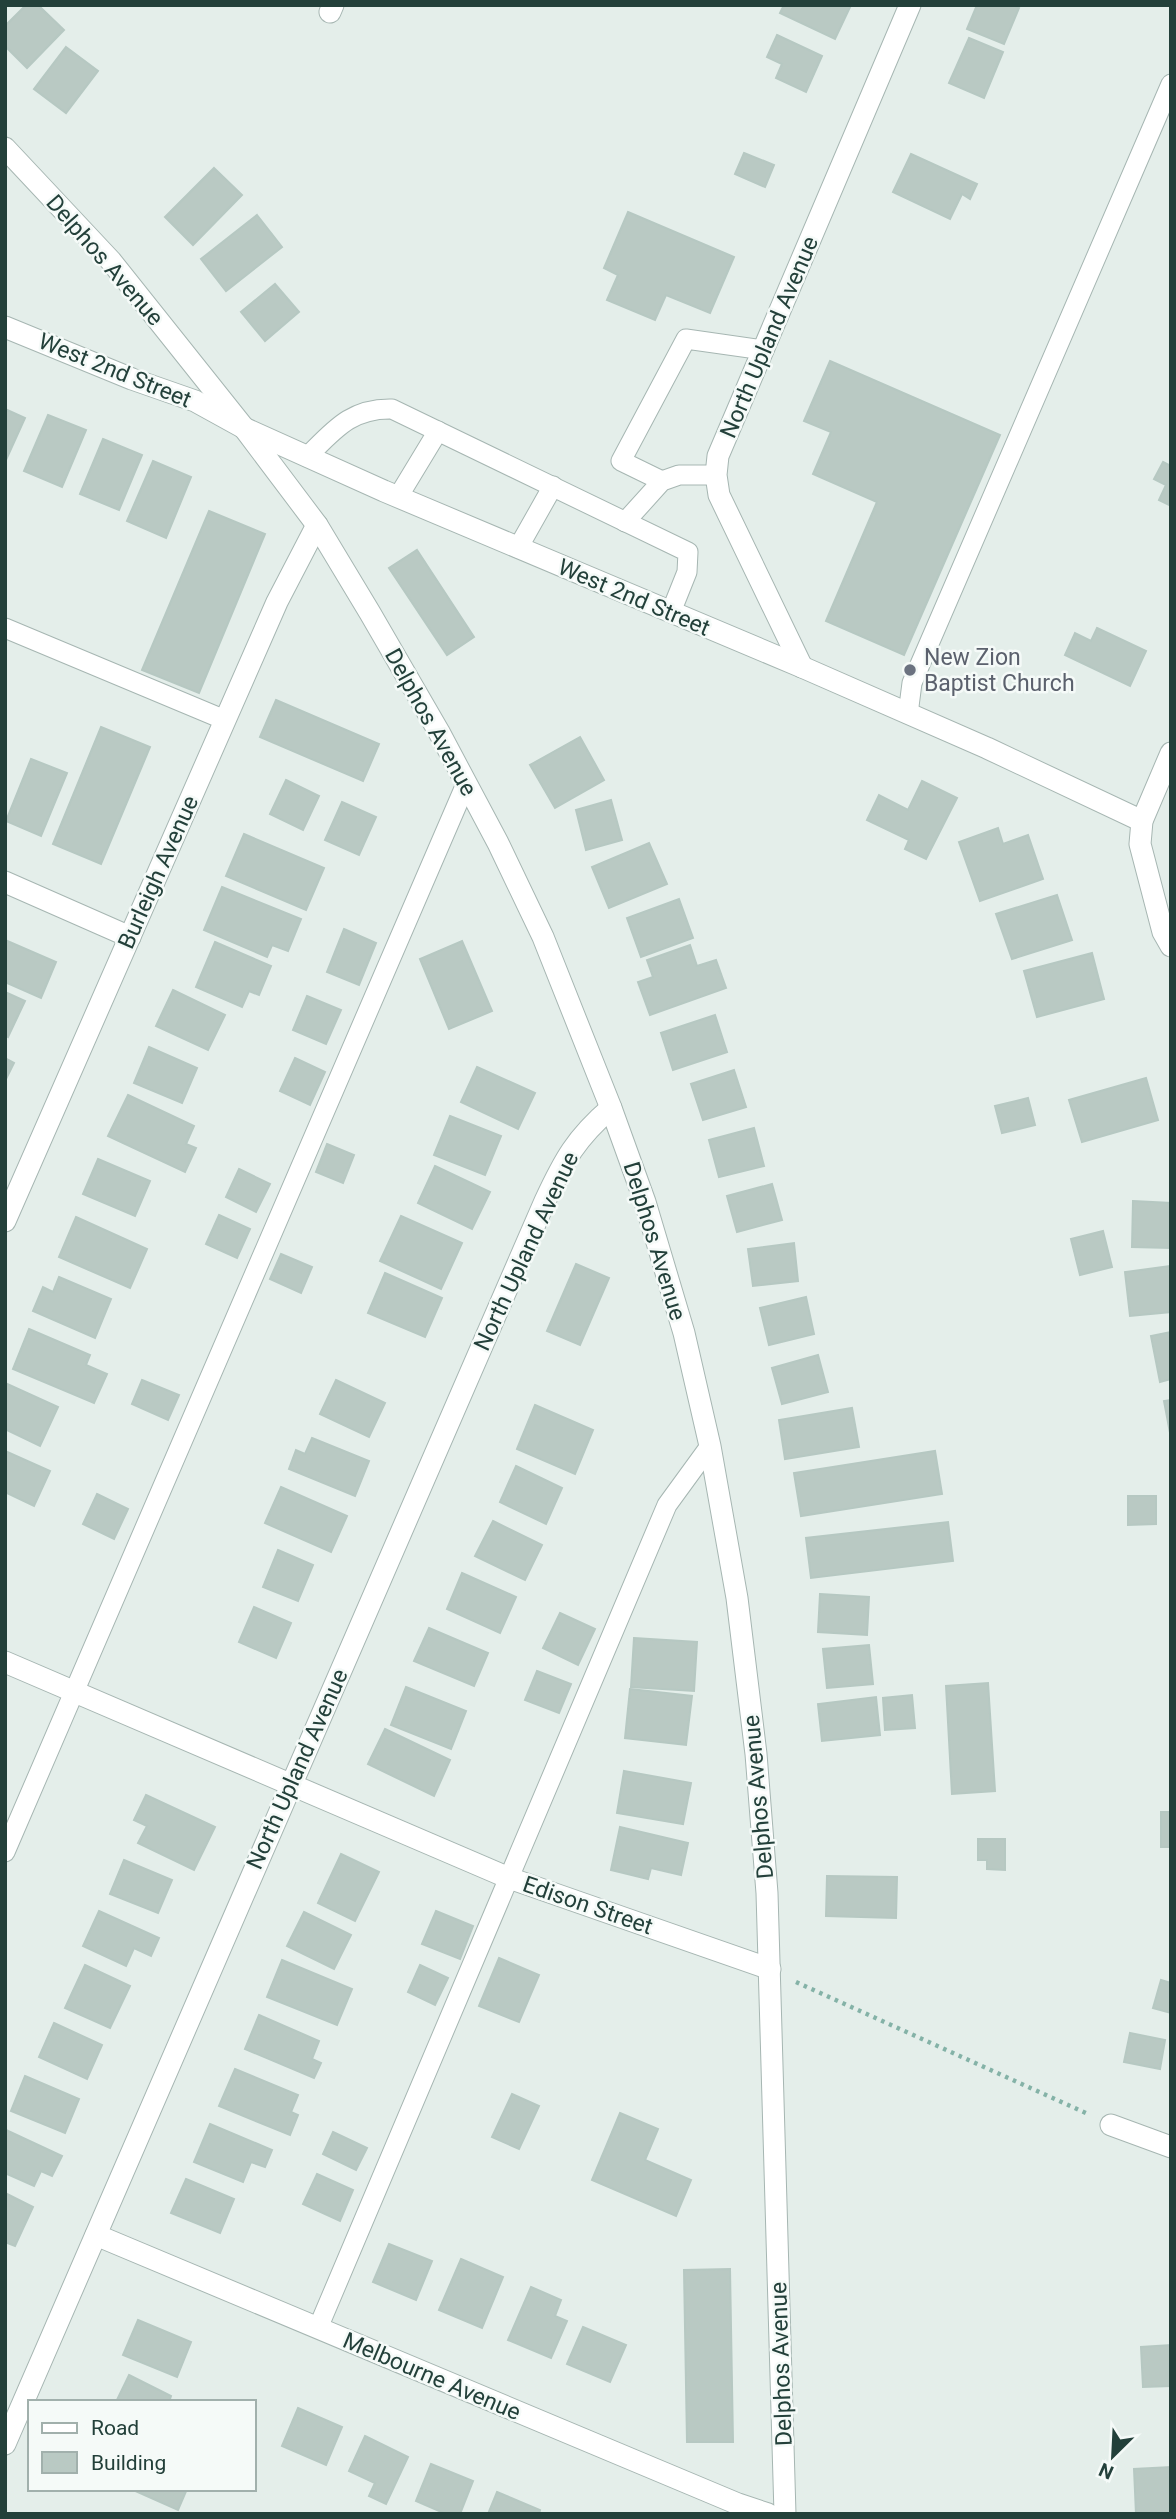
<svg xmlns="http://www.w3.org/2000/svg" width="1176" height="2519" viewBox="0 0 1176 2519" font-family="Roboto,sans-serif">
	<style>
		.building { fill: #b9c9c3; stroke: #b6c8c2; stroke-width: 2 }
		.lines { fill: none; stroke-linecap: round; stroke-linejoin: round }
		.service-casing { stroke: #a6b6b2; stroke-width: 21 }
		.minor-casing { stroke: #a6b6b2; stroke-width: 23 }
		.tertiary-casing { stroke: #a6b6b2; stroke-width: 23 }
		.path { stroke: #84b2a7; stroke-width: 4.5; stroke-dasharray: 3.5 5; stroke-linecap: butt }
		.service { stroke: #fff; stroke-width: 19 }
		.minor { stroke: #fff; stroke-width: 21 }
		.tertiary { stroke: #fff; stroke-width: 21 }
		.worship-dot { fill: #6b7280; stroke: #f5faf8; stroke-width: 2.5 }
		.labels { text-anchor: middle; stroke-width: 5; stroke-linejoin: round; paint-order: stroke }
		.street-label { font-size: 23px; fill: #23403a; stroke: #f5faf8 }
		.worship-label { font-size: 23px; fill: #5b616d; stroke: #f5faf8; text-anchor: start }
	</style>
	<rect width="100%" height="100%" fill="#e4eeea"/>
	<!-- building -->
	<g class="building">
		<polygon points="26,5 38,5 64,30 27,68 5,46 5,26"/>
		<polygon points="784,5 851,5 835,39 780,13"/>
		<polygon points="977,5 1013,5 1019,8 1004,44 967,29"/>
		<polygon points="777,35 822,56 806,92 776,78 782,64 767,57"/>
		<polygon points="969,38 1003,52 984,98 949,83"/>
		<polygon points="66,47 98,71 66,113 34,89"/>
		<polygon points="744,153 774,165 765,187 735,174"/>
		<polygon points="911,154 977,184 970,199 962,194 950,219 893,192"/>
		<polygon points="214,168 242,195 193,245 165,217"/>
		<polygon points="628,212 734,257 710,313 666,295 655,320 607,300 618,275 604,268"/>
		<polygon points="257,215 282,247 226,291 201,259"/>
		<polygon points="275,284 299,312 265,341 241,312"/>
		<polygon points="830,361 1000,435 904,655 826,621 877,502 813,474 831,432 804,421"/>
		<polygon points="5,409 25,418 6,460 5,460"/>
		<polygon points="48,415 86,430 62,487 24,471"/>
		<polygon points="103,439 142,455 119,510 80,494"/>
		<polygon points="153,461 191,477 166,538 127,521"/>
		<polygon points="1163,462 1171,466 1171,506 1159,500 1166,485 1154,479"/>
		<polygon points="209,511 265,534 199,693 142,670"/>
		<polygon points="417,550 474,637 447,655 389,568"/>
		<polygon points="1097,628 1146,651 1130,686 1065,655 1075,633 1091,641"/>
		<polygon points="276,700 379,744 363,781 260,737"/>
		<polygon points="101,727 150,747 101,864 53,844"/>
		<polygon points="580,737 604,780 555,808 530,765"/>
		<polygon points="31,759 67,773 41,836 6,821"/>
		<polygon points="286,780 319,796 303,830 270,814"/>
		<polygon points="922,781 957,798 926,859 905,849 909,840 867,820 879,795 908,810"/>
		<polygon points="611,800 622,840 586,850 576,810"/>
		<polygon points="342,802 376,817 359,855 325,840"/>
		<polygon points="998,828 1003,844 1028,835 1043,879 980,901 959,842"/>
		<polygon points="244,834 324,868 306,910 226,876"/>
		<polygon points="649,843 667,884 609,908 592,867"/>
		<polygon points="222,887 301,919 288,951 272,945 267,957 204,930"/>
		<polygon points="1057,895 1072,940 1012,959 996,914"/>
		<polygon points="679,899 693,938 641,957 627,918"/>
		<polygon points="344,929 376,943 359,985 327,972"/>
		<polygon points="5,940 56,962 41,998 5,982"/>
		<polygon points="462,941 492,1011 449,1029 420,959"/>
		<polygon points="215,942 271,966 259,995 249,991 242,1007 196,987"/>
		<polygon points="690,945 697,966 716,960 726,988 650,1015 638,982 653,977 647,960"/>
		<polygon points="1092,953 1104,999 1037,1017 1024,971"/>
		<polygon points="173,990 225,1015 208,1050 156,1026"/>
		<polygon points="5,992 25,1001 8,1037 5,1035"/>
		<polygon points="307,996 341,1010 326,1044 293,1030"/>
		<polygon points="715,1015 727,1052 673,1070 661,1033"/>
		<polygon points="149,1047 197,1068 182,1103 134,1083"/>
		<polygon points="5,1058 14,1063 5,1081"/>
		<polygon points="295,1058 325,1072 310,1105 280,1091"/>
		<polygon points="477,1067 535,1093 518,1129 461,1102"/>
		<polygon points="734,1070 746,1107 703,1120 691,1084"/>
		<polygon points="1146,1078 1158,1120 1082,1142 1069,1100"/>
		<polygon points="128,1095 194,1126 186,1144 196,1148 185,1172 108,1136"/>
		<polygon points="1028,1098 1035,1125 1002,1133 995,1106"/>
		<polygon points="450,1116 501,1136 485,1175 434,1155"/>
		<polygon points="754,1128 764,1166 719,1177 709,1140"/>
		<polygon points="327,1144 354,1155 343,1183 316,1172"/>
		<polygon points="98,1159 150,1181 135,1216 83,1194"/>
		<polygon points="435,1166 490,1192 472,1229 418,1203"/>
		<polygon points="239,1169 270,1184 256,1212 226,1197"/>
		<polygon points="772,1184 782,1220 737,1232 727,1196"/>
		<polygon points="1133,1201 1171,1203 1171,1248 1132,1247"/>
		<polygon points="219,1215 250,1229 237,1258 206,1244"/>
		<polygon points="401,1216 462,1243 441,1289 380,1261"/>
		<polygon points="76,1217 147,1249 130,1288 59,1257"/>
		<polygon points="1103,1231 1112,1267 1080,1275 1071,1239"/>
		<polygon points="794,1243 798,1281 753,1286 748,1249"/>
		<polygon points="281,1254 312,1267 301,1293 270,1279"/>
		<polygon points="576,1264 609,1278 580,1345 547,1331"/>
		<polygon points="1171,1266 1171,1312 1130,1316 1125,1272"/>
		<polygon points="385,1273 442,1298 425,1337 368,1313"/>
		<polygon points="59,1277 111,1299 95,1338 33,1311 43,1287 53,1292"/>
		<polygon points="806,1297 814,1334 769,1345 760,1308"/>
		<polygon points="29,1329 90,1355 86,1365 107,1374 94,1403 13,1369"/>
		<polygon points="1171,1332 1171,1379 1160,1382 1151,1336"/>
		<polygon points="818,1355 828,1392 782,1404 772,1368"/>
		<polygon points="142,1380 179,1395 168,1420 132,1404"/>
		<polygon points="336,1380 385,1403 369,1437 320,1414"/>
		<polygon points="5,1383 58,1407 40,1446 5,1429"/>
		<polygon points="1171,1400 1171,1438 1164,1401"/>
		<polygon points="535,1405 593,1430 575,1474 517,1449"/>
		<polygon points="852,1408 859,1447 785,1459 779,1420"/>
		<polygon points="312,1438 369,1461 355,1496 289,1469 296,1450 305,1454"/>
		<polygon points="5,1451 50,1471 34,1506 5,1492"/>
		<polygon points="935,1451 942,1494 801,1516 794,1473"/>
		<polygon points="516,1466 562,1488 546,1524 500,1502"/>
		<polygon points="281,1487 347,1516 331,1552 265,1523"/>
		<polygon points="97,1494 128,1509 114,1539 83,1524"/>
		<polygon points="1128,1496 1156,1496 1156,1524 1128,1525"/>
		<polygon points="493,1521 542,1545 525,1580 475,1556"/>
		<polygon points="948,1522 953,1561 811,1578 806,1538"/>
		<polygon points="278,1550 313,1565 298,1601 263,1587"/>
		<polygon points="462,1573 516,1597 500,1633 447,1609"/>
		<polygon points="820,1594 869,1597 867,1635 818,1632"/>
		<polygon points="254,1607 291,1623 276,1658 239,1642"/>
		<polygon points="560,1613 595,1629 578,1665 543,1648"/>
		<polygon points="429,1628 488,1653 474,1686 414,1661"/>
		<polygon points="634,1638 697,1642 694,1691 631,1687"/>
		<polygon points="869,1645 873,1684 827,1688 823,1649"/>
		<polygon points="537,1671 571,1684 559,1713 525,1700"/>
		<polygon points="988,1683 995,1791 952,1794 946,1686"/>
		<polygon points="406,1687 466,1711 451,1749 391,1725"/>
		<polygon points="630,1689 692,1696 686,1745 625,1738"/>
		<polygon points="912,1695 915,1728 885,1730 883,1698"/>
		<polygon points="876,1697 880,1735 822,1741 818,1704"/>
		<polygon points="385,1729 450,1760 434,1796 368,1764"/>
		<polygon points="624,1771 691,1783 683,1824 617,1813"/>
		<polygon points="146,1795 215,1827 194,1870 138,1843 147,1826 134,1820"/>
		<rect x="1161" y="1812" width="10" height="35"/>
		<polygon points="620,1827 688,1843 681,1875 651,1868 648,1879 611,1870"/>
		<polygon points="978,1839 1005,1839 1005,1870 987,1869 987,1860 978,1860"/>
		<polygon points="341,1854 379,1872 355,1921 318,1903"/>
		<polygon points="124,1860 172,1880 158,1913 110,1894"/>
		<polygon points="827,1876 897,1877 896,1918 826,1916"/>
		<polygon points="99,1911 159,1938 151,1956 134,1948 126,1966 83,1946"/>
		<polygon points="436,1911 473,1926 460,1959 422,1944"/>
		<polygon points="304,1912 351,1935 334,1969 287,1946"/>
		<polygon points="499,1958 539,1975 519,2022 479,2006"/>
		<polygon points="282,1960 352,1989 337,2025 267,1997"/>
		<polygon points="85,1965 130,1986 110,2028 65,2008"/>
		<polygon points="420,1965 448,1978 435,2005 408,1992"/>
		<polygon points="1161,1980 1171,1983 1171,2013 1153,2008"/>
		<polygon points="259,2015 319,2041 312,2059 321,2063 314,2078 245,2049"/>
		<polygon points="54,2023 102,2045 87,2079 39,2057"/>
		<polygon points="1130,2033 1165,2040 1160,2069 1124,2062"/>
		<polygon points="235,2069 298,2095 291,2112 298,2115 290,2135 219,2106"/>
		<polygon points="25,2076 79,2099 65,2133 11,2111"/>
		<polygon points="512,2094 539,2106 519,2149 492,2137"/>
		<polygon points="620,2113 658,2129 645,2160 691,2180 676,2216 592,2180"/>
		<polygon points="210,2124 272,2150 265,2167 251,2162 243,2182 194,2162"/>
		<polygon points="6,2130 62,2156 52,2176 41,2171 34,2186 5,2173"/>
		<polygon points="333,2132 367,2148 356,2170 323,2154"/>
		<polygon points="317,2174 353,2190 340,2221 303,2204"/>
		<polygon points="186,2179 234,2199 220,2233 171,2213"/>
		<polygon points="5,2193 33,2207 15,2246 5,2242"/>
		<polygon points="389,2244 432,2261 416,2300 373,2282"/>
		<polygon points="461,2259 503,2277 482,2328 439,2310"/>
		<polygon points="730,2269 733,2442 687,2442 684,2270"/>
		<polygon points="531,2287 561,2300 555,2316 567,2321 551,2358 508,2340"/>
		<polygon points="138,2320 191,2342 177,2377 123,2355"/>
		<polygon points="583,2327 626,2345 610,2382 567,2364"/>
		<polygon points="1171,2345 1171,2386 1143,2387 1141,2347"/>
		<polygon points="129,2375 171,2396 169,2402 116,2402"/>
		<polygon points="298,2408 342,2427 326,2465 282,2446"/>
		<polygon points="365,2436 408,2457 386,2504 369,2496 375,2483 349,2471"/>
		<polygon points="431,2464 473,2481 460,2514 446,2514 416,2501"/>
		<polygon points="1171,2467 1171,2514 1136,2514 1134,2469"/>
		<polygon points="131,2489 187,2489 178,2510"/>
		<polygon points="497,2492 540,2510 539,2514 488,2514"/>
	</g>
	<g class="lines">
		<!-- service casing -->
		<g class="service-casing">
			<g id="service">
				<path d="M307,457c27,-27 44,-49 85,-48l296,143 -1,20 -16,40"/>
				<polyline points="662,481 621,461 686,339 764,350"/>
				<polyline points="398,497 438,431"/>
				<polyline points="625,522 662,481 679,475 716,475"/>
				<polyline points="518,548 553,486"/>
				<polyline points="5,628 225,720"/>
				<polyline points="908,714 912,683 1171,84"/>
				<polyline points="5,1852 466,784"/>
				<polyline points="318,2328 667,1505 710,1446"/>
			</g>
		</g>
		<!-- minor casing -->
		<g class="minor-casing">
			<g id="minor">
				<polyline points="330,12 333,5"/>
				<polyline points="5,327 132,379 195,401 244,428 384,491 802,667 987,748 1142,821"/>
				<polyline points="802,667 719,495 716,475 718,456 910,5"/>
				<polyline points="1171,753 1142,821 1140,844 1163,932 1171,946"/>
				<polyline points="5,882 130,937"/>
				<polyline points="5,1221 277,602 317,525"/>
				<polyline points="5,1662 509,1878 770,1969"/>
				<polyline points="1111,2125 1171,2147"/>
				<polyline points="96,2235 738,2504 768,2514"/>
				<path d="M5,2444l540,-1243c19,-41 31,-63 66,-93"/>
			</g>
		</g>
		<!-- tertiary casing -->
		<g class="tertiary-casing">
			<polyline id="tertiary" points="5,148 111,261 244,428 317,525 370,613 439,732 498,843 543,937 611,1108 645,1202 684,1333 710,1446 737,1598 756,1754 767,1893 785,2514"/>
		</g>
		<!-- path -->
		<polyline class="path" points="796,1982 1088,2114"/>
		<!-- service -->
		<use href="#service" class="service"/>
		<!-- minor -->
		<use href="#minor" class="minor"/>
		<!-- tertiary -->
		<use href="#tertiary" class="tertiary"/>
	</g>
	<!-- markers -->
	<circle class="worship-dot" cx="910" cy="670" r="7"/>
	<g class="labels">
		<!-- street labels -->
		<g class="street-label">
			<text transform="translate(105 260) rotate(49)" y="8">Delphos Avenue</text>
			<text transform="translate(769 337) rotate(-67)" y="8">North Upland Avenue</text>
			<text transform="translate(115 370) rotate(22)" y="8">West 2nd Street</text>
			<text transform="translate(634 597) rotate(23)" y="8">West 2nd Street</text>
			<text transform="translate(431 722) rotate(61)" y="8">Delphos Avenue</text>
			<text transform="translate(158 872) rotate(-66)" y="8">Burleigh Avenue</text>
			<text transform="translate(655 1241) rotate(73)" y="8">Delphos Avenue</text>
			<text transform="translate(526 1251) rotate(-65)" y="8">North Upland Avenue</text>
			<text transform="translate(297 1769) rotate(-66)" y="8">North Upland Avenue</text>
			<text transform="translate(758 1797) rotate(-95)" y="8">Delphos Avenue</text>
			<text transform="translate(588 1905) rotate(19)" y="8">Edison Street</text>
			<text transform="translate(781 2364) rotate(-92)" y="8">Delphos Avenue</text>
			<text transform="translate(432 2376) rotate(23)" y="8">Melbourne Avenue</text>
		</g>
		<!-- worship labels -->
		<g class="worship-label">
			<text x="924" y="665">New Zion<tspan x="924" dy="26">Baptist Church</tspan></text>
		</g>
	</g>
	<!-- border -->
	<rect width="1176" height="2519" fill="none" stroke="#23403a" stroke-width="14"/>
	<!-- legend -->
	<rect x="28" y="2400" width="228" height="91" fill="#f5faf8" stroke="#a1b0ac" stroke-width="2"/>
	<rect x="42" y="2423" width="35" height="10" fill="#ffffff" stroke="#a1b0ac" stroke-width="2"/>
	<text x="91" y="2435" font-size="21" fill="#23403a">Road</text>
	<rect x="42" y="2452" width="35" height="21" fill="#b9c9c3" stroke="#a1b0ac" stroke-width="2"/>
	<text x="91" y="2470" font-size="21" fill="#23403a">Building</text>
	<!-- north arrow -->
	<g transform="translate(1113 2456) rotate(204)" stroke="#f5faf8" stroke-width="5" paint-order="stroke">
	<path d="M0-5L12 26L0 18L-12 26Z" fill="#23403a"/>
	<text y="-10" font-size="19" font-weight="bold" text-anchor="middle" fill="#23403a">N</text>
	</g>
</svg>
